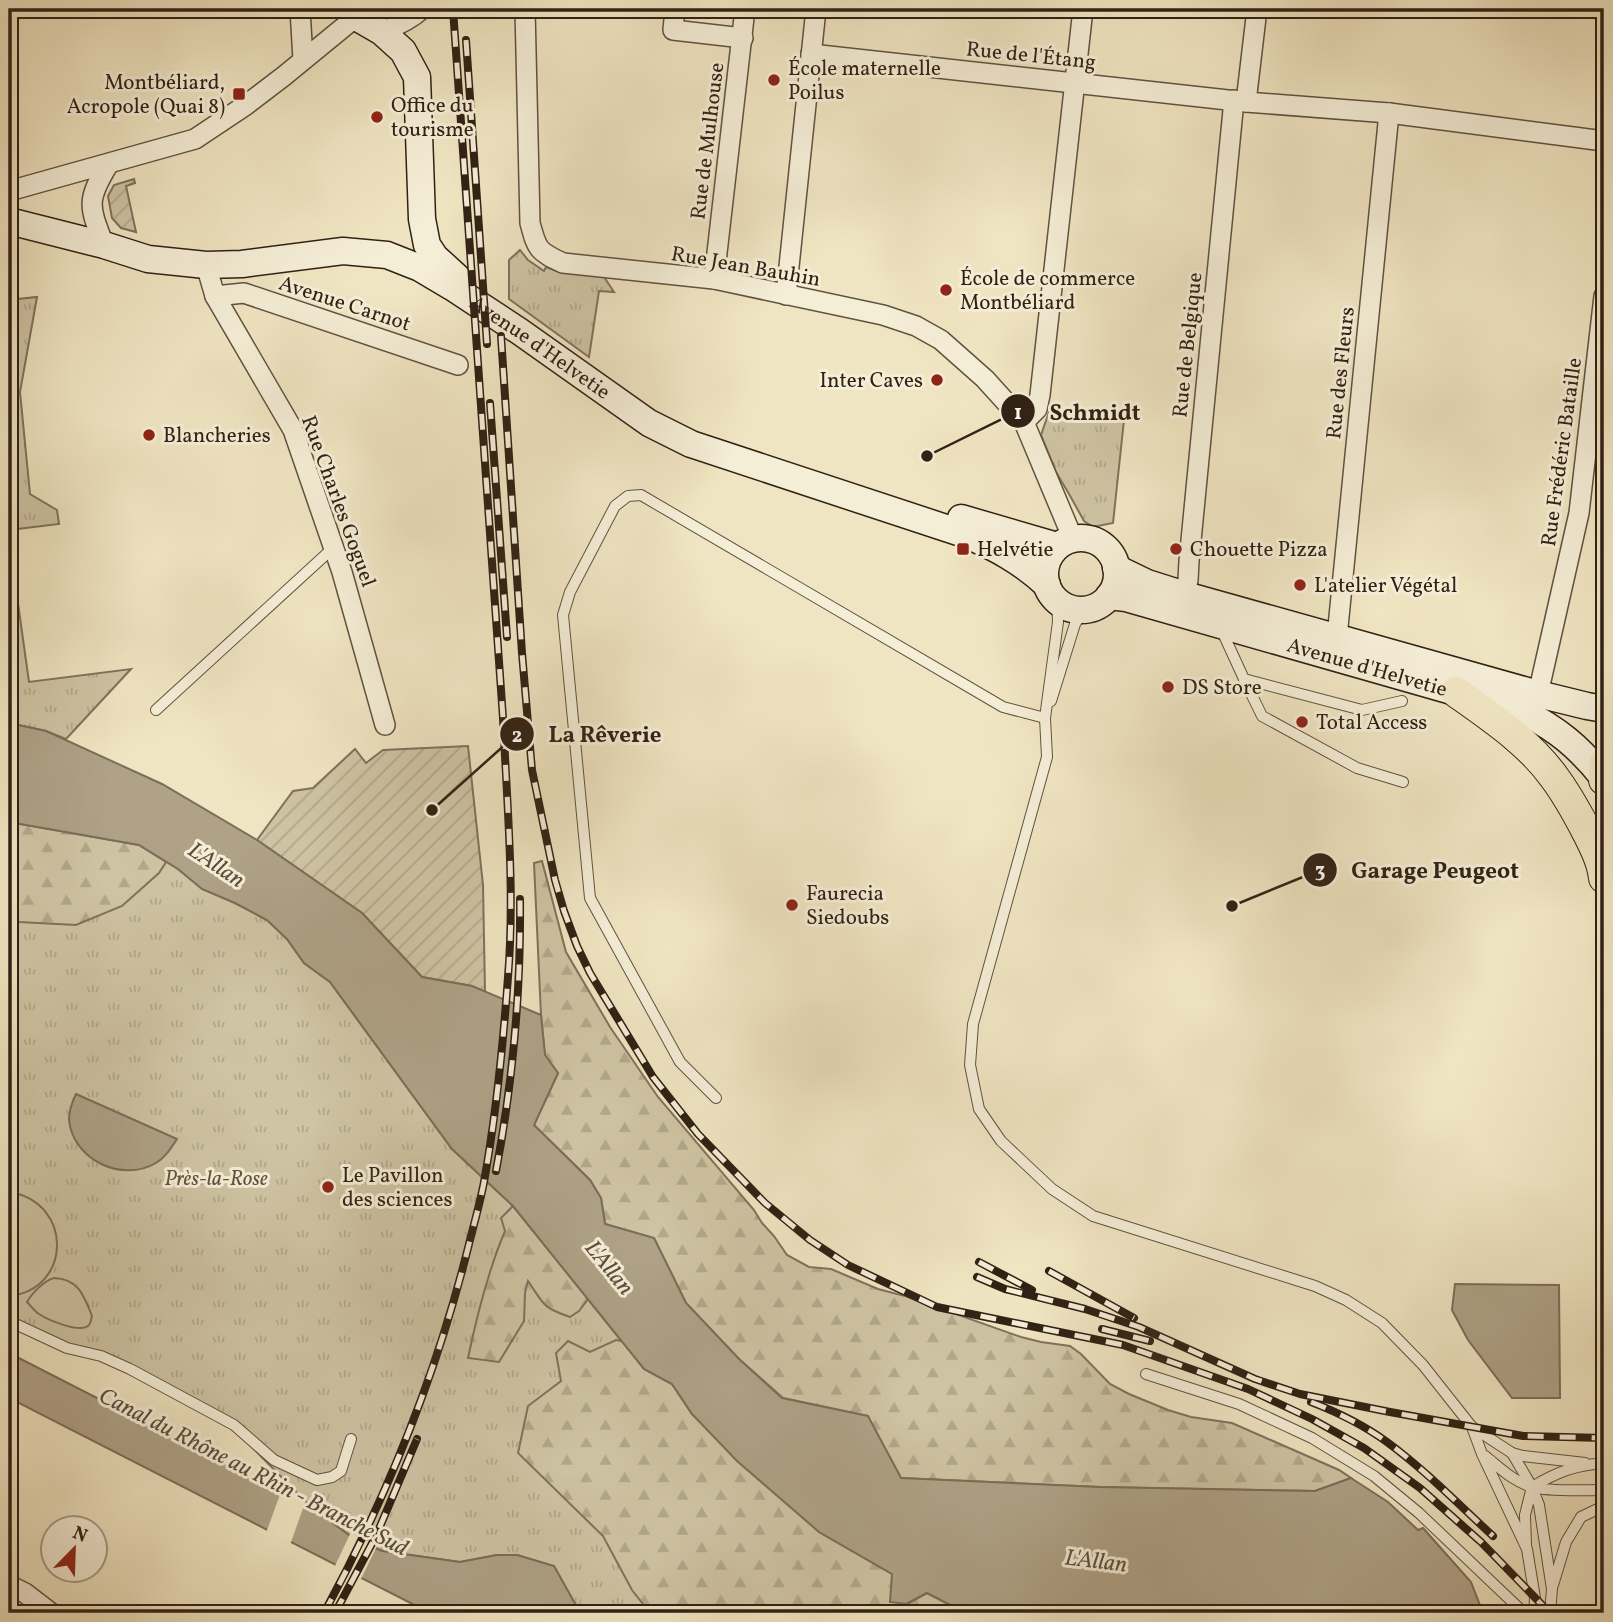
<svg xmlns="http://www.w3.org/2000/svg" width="1613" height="1622" viewBox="0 0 1613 1622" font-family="Vollkorn,serif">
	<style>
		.grass { fill: url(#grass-tufts); stroke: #80725c; stroke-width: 2 }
		.forest { fill: url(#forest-firs); stroke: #80725c; stroke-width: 2 }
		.garden { fill: url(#garden-furrows); stroke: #80725c; stroke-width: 2 }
		.pitch { fill: #cfc4a4; stroke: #80725c; stroke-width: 2 }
		.water { fill: #afa287; stroke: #7c6e59; stroke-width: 2 }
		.pier { fill: #f0e5c2 }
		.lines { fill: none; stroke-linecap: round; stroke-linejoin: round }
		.lane-casing { stroke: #605240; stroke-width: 12 }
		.street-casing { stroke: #605240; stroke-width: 22 }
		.secondary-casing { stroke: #302114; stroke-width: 29 }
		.primary-casing { stroke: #302114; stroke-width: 32 }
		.lane { stroke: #f5eed7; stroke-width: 10 }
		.street { stroke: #f5eed7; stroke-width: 19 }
		.secondary { stroke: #f5eed7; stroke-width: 26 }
		.primary { stroke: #f0e5c2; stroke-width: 30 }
		.rail-casing { stroke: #302114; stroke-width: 8 }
		.rail { stroke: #f5eed7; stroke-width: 5; stroke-dasharray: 16; stroke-linecap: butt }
		.poi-dot { fill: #8f2418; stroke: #f5eed7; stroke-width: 2.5 }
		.labels { text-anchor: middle; stroke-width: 6; stroke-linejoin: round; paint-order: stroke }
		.street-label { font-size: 21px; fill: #302114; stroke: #f5eed7 }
		.poi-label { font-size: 21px; fill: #302114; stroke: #f5eed7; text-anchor: start }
		.park-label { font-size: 21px; font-style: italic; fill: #60523f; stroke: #f5eed7 }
		.water-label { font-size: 23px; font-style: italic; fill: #5c4e3c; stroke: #f5eed7 }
		.leader { fill: none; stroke: #302114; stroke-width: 2.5 }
		.callout-dot { fill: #302114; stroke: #f5eed7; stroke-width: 2.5 }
		.mark-label { font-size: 21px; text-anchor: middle; font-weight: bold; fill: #fff }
		.callout-label { font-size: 23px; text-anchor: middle; font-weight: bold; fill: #302114; stroke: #f5eed7; stroke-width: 6; stroke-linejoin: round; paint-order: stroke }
	</style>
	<defs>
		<pattern id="grass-tufts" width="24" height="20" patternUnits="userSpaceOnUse" patternTransform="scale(1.75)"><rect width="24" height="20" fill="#cfc4a4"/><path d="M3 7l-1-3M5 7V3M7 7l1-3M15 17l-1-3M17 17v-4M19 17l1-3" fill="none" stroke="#b2a88c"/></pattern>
		<pattern id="forest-firs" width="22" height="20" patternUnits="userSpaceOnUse" patternTransform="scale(1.75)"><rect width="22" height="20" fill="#cfc4a4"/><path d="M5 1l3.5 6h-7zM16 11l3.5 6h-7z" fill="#b2a88c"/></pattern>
		<pattern id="garden-furrows" width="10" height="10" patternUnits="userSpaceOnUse" patternTransform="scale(1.75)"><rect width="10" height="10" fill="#cfc4a4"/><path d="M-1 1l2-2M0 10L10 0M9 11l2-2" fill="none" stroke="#b2a88c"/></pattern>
	</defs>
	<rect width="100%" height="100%" fill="#f0e5c2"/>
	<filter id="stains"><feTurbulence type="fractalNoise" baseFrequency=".00286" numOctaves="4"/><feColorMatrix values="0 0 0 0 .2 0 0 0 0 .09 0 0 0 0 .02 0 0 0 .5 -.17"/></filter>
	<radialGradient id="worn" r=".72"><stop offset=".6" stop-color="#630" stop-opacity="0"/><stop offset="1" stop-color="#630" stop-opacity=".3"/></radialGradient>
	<!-- grass -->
	<g class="grass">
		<polygon points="520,250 528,260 544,271 546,267 562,273 602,274 614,292 599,291 589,357 509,299 509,260"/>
		<polygon points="37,297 20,392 30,494 57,510 59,524 9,530 9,300"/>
		<polygon points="1049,412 1124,420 1113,523 1093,527 1084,521 1069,494 1056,472 1041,435"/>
		<polygon points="9,539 29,682 131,669 66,739 46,731 9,723"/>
		<polygon points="9,822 139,845 178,869 202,889 235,903 267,920 287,939 304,963 330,982 452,1149 513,1206 644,1369 819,1532 966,1613 584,1613 577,1608 554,1566 517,1555 497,1555 460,1562 382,1551 356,1540 312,1508 225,1420 130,1369 9,1321"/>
	</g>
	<!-- forest -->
	<g class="forest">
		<polygon points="9,822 139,845 166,862 159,873 122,906 76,925 19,922 9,918"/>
		<polygon points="542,861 566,952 610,1027 658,1097 754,1210 762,1223 774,1236 787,1255 809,1267 831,1269 878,1289 905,1296 1021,1337 1041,1342 1070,1346 1081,1354 1110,1384 1129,1394 1168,1410 1191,1417 1232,1423 1339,1470 1351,1478 1315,1491 1100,1487 901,1478 867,1416 783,1398 739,1359 686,1303 654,1238 605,1224 601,1198 590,1180 534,1125 558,1073 545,1055 541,1015 534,863"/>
		<path d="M513,1206l75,93 -9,12 -9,6c-29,-10 -26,-13 -42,-36l-3,12 -1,28 -25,41 -31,-4c9,-43 20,-87 37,-127l-4,-13z"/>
		<polygon points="616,1340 622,1341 644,1369 672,1384 692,1414 819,1532 892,1574 907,1604 927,1593 966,1613 650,1613 632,1590 603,1536 518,1453 528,1406 561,1381 556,1353 568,1341 590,1352"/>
	</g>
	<!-- garden -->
	<g class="garden">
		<polygon points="134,179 135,183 126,186 136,232 121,228 112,218 108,196 114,185"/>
		<polygon points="468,746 483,885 485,992 472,986 422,977 362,913 257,840 293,791 313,788 355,749 366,763 383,750"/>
	</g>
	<!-- pitch -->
	<g class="pitch">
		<path d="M9,1192c65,10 63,98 0,104z"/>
		<path d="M54,1278c25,1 30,18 38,38 -1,3 -1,8 -4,10 -9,7 -40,-6 -49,-12 -5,-3 -8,-8 -12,-12 5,-9 18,-22 27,-24z"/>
	</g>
	<!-- water -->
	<g class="water">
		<polygon points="9,723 46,731 162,784 257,840 362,913 422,977 472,986 541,1015 545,1055 558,1073 534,1125 590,1180 601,1198 605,1224 654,1238 686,1303 739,1359 782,1398 868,1416 901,1478 1100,1487 1315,1491 1351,1478 1388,1502 1418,1530 1423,1528 1471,1582 1483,1613 966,1613 927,1593 906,1604 890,1602 892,1574 819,1532 737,1461 692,1414 672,1384 644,1369 513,1206 452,1149 330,982 304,963 287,939 267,920 235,903 202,889 178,869 139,845 9,822"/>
		<path d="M76,1094l101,45c-6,9 -12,19 -21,24 -34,20 -83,-3 -87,-43 0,-10 3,-18 7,-26z"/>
		<polygon points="1455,1284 1559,1285 1560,1398 1512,1398 1468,1340 1452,1310"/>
		<polygon points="9,1353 312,1508 356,1540 382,1551 460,1562 497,1555 517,1555 554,1566 577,1607 584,1613 430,1613 9,1398"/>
	</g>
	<!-- pier -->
	<g class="pier">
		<polygon points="282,1489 306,1500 290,1545 266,1533"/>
		<polygon points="351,1532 358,1537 377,1546 360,1581 334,1568"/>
	</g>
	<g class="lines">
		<!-- lane casing -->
		<g class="lane-casing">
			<g id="lane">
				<polyline points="1057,601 1058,622 1045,718 1047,757 973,1024 970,1065 979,1109 1001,1141 1052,1189 1093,1216 1315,1286 1346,1300 1382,1323 1423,1365 1472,1427 1482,1454 1527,1549 1535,1598 1534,1613"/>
				<polyline points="1221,629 1244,679 1362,710 1402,701"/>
				<polyline points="1244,679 1262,716 1357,768 1403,782"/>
				<polyline points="1051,701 1075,624 1084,610"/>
				<polyline points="156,710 333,548"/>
				<polyline points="716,1098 680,1062 590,898 563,615 570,592 615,506 628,496 641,495 1003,707 1045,718"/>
				<polyline points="9,1321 67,1348 101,1356 130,1369 234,1425 274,1460 317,1480 332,1477 341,1471 351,1439"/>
				<polyline points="1146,1374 1239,1404 1312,1438 1374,1476 1419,1513 1524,1613"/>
				<polyline points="1472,1427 1512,1453 1532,1487 1539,1505 1552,1589 1550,1613"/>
				<polyline points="1512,1453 1523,1456 1585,1463"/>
				<path d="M1485,1456c14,11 29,26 47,31 18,5 52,3 72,3"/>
				<path d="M1526,1545l-1,-30 7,-28c21,-13 47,-24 72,-23"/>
				<polyline points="1553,1585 1566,1542 1581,1517 1604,1506"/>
			</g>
		</g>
		<!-- street casing -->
		<g class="street-casing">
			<g id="street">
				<polyline points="300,9 303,60"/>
				<path d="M525,9l5,214c7,26 7,28 33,40l151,16 169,36 33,11 25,14 44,39 39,43 49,117"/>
				<polyline points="675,9 673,30 743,38"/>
				<path d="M382,32c15,-7 28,-12 40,-23"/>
				<polyline points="811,54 1246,102 1389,113 1604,141"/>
				<polyline points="1246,102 1257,9"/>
				<polyline points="9,191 195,139 246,105 284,76 356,17"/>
				<path d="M104,245c-15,-39 -18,-44 4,-80"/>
				<polyline points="206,265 215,296 293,430 342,572 385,725"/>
				<polyline points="714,279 745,9"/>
				<polyline points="786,295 816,9"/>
				<polyline points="215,296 244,293 458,365"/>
				<polyline points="1024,422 1037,409 1040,395 1083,9"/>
				<polyline points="1185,595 1188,580 1189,561 1234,100"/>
				<polyline points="1337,637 1389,113"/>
				<polyline points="1538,694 1579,513 1604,296"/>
				<polyline points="9,1585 25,1593 51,1613"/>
			</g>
		</g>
		<!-- secondary casing -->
		<g class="secondary-casing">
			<g id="secondary">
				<polyline points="347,9 356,17 382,32 403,51 417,77 422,219 427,245 435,257 457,277"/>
				<path id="s1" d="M9,221l95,24 44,14 58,6 36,-1 101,-13 44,4 33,13 32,19 67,44 130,92 42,21 276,91c31,14 54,26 80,50"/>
				<polyline points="961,518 1057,546"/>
				<circle cx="1081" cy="574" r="36"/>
				<polyline points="1116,568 1147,583 1185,595 1538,694 1587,706 1604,709"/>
				<path id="s2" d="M1109,596l17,2 396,113c36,19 56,35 81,66"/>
			</g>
		</g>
		<!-- primary casing -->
		<g class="primary-casing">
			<g id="primary">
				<path d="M1456,692c35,25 73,50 98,85 12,16 22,34 31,51 8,16 17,32 19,50"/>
				<polyline points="1604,764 1604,780"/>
			</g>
		</g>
		<!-- lane -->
		<use href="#lane" class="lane"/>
		<!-- street -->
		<use href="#street" class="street"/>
		<!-- secondary -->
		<use href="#secondary" class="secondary"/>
		<!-- primary -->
		<use href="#primary" class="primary"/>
		<!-- rail casing -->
		<g class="rail-casing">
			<g id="rail">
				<polyline points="466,40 487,344"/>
				<polyline points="501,336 522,653 532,770 555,880 564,911 577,946 590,973 653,1077 698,1134 765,1203 810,1240 848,1265 937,1307 1123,1345 1248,1389 1312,1419 1364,1448 1420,1488 1481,1542 1550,1613"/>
				<polyline points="490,403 507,637"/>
				<path d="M496,1171c17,-90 25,-180 24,-272"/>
				<polyline points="979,1262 1032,1290"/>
				<polyline points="1049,1271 1134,1318"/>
				<polyline points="977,1277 1005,1289 1085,1309 1139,1327 1255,1379 1300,1394 1390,1412 1523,1436 1604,1438"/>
				<polyline points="1102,1329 1150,1341"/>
				<path d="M1311,1402c26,10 54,24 76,40 38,28 71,62 106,94"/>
				<path d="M324,1613c63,-116 113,-240 145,-369 5,-20 11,-41 15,-62 12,-67 19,-136 24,-205 7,-86 -1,-173 -5,-259l-50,-709"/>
				<polyline points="335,1613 376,1536 417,1439"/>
			</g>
		</g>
		<!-- rail -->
		<use href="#rail" class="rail"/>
	</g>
	<!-- markers -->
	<g class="poi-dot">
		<circle cx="774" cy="80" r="7"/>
		<rect x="232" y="87" width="14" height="14" rx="3.5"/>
		<circle cx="377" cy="117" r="7"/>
		<circle cx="946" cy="290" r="7"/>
		<circle cx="937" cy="380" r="7"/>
		<circle cx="149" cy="435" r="7"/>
		<rect x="956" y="542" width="14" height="14" rx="3.5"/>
		<circle cx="1176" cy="549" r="7"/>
		<circle cx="1300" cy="585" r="7"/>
		<circle cx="1168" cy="687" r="7"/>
		<circle cx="1302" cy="722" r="7"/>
		<circle cx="792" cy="905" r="7"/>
		<circle cx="328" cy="1187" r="7"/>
	</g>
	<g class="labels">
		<!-- street labels -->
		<g class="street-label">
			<text transform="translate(1031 55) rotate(6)" y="7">Rue de l'Étang</text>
			<text transform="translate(707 141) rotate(-83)" y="7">Rue de Mulhouse</text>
			<text transform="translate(746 266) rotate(10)" y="7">Rue Jean Bauhin</text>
			<text transform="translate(345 303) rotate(18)" y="7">Avenue Carnot</text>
			<text transform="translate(1187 345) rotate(-84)" y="7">Rue de Belgique</text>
			<text dy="7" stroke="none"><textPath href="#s1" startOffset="564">Avenue d'Helvetie</textPath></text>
			<text transform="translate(1340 373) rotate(-84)" y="7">Rue des Fleurs</text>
			<text transform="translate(1561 452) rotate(-82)" y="7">Rue Frédéric Bataille</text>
			<text transform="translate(339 501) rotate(70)" y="7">Rue Charles Goguel</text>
			<text dy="7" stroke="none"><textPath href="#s2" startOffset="268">Avenue d'Helvetie</textPath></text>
		</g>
		<!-- poi labels -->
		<g class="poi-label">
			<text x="788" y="75">École maternelle<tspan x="788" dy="24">Poilus</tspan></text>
			<text x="225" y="89" text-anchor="end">Montbéliard,<tspan x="225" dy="24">Acropole (Quai 8)</tspan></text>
			<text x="391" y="112">Office du<tspan x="391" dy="24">tourisme</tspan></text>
			<text x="960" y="285">École de commerce<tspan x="960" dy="24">Montbéliard</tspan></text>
			<text x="923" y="387" text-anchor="end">Inter Caves</text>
			<text x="163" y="442">Blancheries</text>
			<text x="977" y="556">Helvétie</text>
			<text x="1190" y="556">Chouette Pizza</text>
			<text x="1314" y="592">L'atelier Végétal</text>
			<text x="1182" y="694">DS Store</text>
			<text x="1316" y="729">Total Access</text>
			<text x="806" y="900">Faurecia<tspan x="806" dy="24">Siedoubs</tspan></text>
			<text x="342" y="1182">Le Pavillon<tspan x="342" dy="24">des sciences</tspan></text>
		</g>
		<!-- park labels -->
		<g class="park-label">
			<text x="216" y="1185">Près-la-Rose</text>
		</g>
		<!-- water labels -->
		<g class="water-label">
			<text transform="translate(217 864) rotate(34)" y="8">L'Allan</text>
			<text transform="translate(610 1267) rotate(51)" y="8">L'Allan</text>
			<text transform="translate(254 1471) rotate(27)" y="8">Canal du Rhône au Rhin - Branche Sud</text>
			<text transform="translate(1096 1560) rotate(7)" y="8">L'Allan</text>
		</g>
	</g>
	<!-- callouts -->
	<path class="leader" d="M927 456L1018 411M432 810L517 734M1232 906L1320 870"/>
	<g class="callout-dot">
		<circle cx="927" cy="456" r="7"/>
		<circle cx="432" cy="810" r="7"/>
		<circle cx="1232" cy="906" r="7"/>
		<circle cx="1018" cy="411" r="18"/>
		<circle cx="517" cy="734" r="18"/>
		<circle cx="1320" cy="870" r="18"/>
	</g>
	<g class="mark-label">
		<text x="1018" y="419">1</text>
		<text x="517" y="742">2</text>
		<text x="1320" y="877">3</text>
	</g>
	<g class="callout-label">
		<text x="1095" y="420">Schmidt</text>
		<text x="605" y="742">La Rêverie</text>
		<text x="1435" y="878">Garage Peugeot</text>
	</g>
	<!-- margin -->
	<rect width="1613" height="1622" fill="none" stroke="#f0e5c2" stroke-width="35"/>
	<rect x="10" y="10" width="1592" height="1601" fill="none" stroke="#302114" stroke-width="3.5"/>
	<rect x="18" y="18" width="1578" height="1587" fill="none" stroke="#302114" stroke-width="2"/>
	<!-- north arrow -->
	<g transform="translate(74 1549) rotate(23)"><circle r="33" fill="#f5eed7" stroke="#a69c89" stroke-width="2"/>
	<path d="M0-5L12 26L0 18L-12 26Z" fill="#8f2418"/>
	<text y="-10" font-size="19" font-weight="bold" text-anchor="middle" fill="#302114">N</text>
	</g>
	<rect width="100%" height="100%" filter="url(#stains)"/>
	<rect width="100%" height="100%" fill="url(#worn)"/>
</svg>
